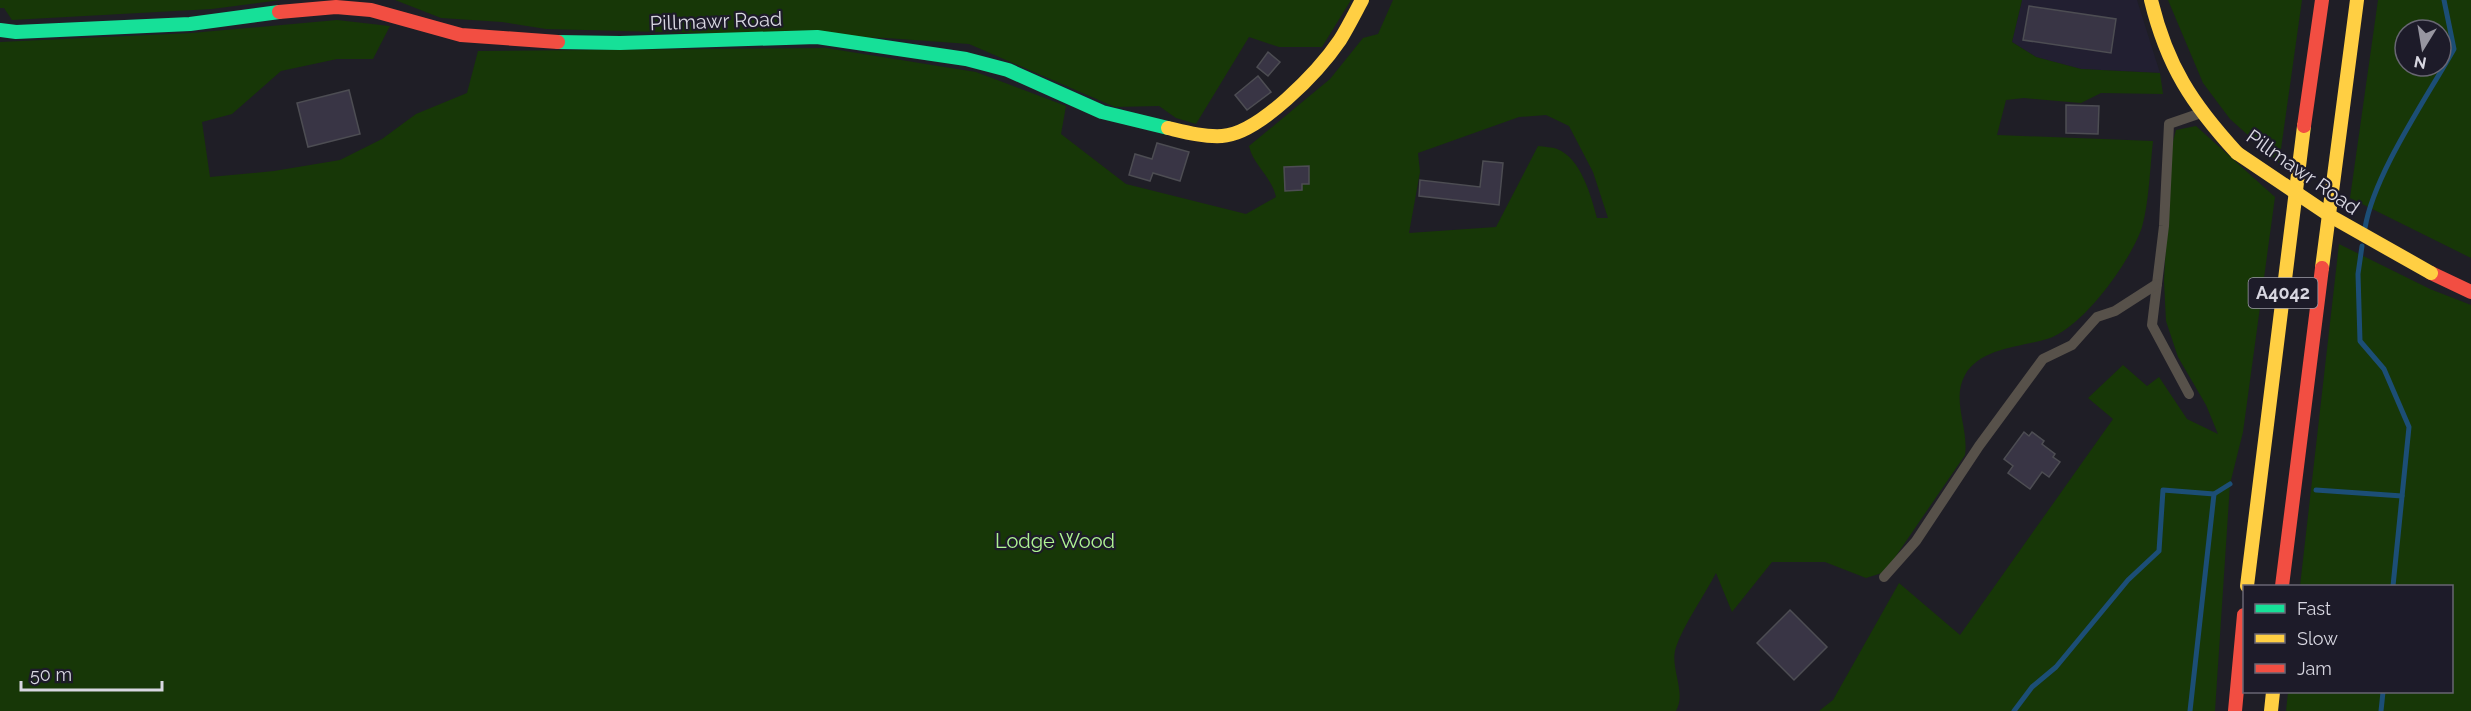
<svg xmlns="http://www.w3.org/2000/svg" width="2471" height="711" viewBox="0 0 2471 711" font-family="Raleway,sans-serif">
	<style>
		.built { fill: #221f31 }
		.green { fill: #173707; fill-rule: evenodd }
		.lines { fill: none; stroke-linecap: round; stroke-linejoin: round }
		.stream { stroke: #1c4e76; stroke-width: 5 }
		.building { fill: #393545; stroke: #4d4d53; stroke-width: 1.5 }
		.lane { stroke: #57514a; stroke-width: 10 }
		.fast { stroke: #16e098; stroke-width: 14 }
		.slow { stroke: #ffcf43; stroke-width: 14 }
		.jam { stroke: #f24e42; stroke-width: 14 }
		.slow-bridge { stroke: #ffcf43; stroke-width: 14 }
		.labels { text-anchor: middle; stroke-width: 4.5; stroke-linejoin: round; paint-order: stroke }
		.shield { fill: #1d1b29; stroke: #a09faa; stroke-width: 1.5 }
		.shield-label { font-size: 18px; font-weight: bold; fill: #d8d7e1 }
		.street-label { font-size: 20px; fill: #d8d7e1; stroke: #1d1b29 }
		.park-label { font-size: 20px; fill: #aff494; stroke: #1d1b29 }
	</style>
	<rect width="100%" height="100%" fill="#1f1e26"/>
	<!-- built -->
	<polygon class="built" points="2022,0 2137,0 2160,73 2081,69 2036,57 2012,42"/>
	<!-- green -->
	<g class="green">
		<polygon points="0,0 281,0 212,9 12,20 4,8 0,8"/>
		<polygon points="395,0 1351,0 1322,47 1279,47 1249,37 1196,124 1176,118 1159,106 1115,107 969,44 886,38 546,29 502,22 441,18"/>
		<path d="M1393,0h629l-10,42 24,15 45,12 79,4 3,21 -62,-1 -20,10 -57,-5 -18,2 -9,35 156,6c-3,26 -4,61 -11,86 -11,34 -60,102 -95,112 -26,8 -67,9 -82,36 -14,25 4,53 0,80l-80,117 -19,6 -41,-16h-53l-40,50 -16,-39c-12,23 -32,51 -40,74 -7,21 11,44 0,64h-1676v-669l191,-9 146,-13 53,6 -17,33h-36l-56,12 -49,43 -30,8 8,55 64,-6 66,-11 42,-21 34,-25 51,-21 11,-42 348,-3 150,24 90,34 -5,28 65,50 120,30 30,-17c-4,-20 -23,-32 -27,-51l81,-67 33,-41 15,-4zM1546,115l23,11 24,46 15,46h-11c-6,-22 -16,-60 -40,-69 -5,-2 -13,-2 -19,-3l-42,81 -87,6 11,-61 -2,-19 101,-36z"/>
		<polygon points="2168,0 2302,0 2279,163 2230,119 2203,83"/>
		<path d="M2378,0h93v258l-121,-60zM2405,30h36v36h-36z"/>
		<polygon points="2196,126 2275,197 2243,432 2230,484 2215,711 1819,711 1833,700 1899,583 1960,635 2113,419 2088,398 2123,365 2147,386 2159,377 2187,419 2218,434 2206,405 2178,357 2166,321 2164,281 2171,149 2176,130"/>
		<polygon points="2339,244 2430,289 2471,305 2471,711 2286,711 2288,692 2452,692 2452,586 2300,586"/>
	</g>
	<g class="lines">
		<!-- stream -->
		<g class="stream">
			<path d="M2365,228c9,-54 61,-129 89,-179l-10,-49"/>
			<polyline points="2362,246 2358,274 2360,341 2384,369 2409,427 2393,586"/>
			<polyline points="2316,490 2402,496"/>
			<polyline points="2014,711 2032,687 2056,667 2128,580 2159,551 2163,490 2214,494 2230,484"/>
			<polyline points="2190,711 2214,494"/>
			<polyline points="2381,711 2383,692"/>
		</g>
	</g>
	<!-- building -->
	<g class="building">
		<polygon points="2029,6 2116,19 2111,53 2023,40"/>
		<polygon points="1268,52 1280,62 1268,76 1257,67"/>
		<polygon points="1258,76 1271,92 1247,110 1235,95"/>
		<polygon points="349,90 360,134 308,147 297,103"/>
		<polygon points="2066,105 2099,106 2098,134 2066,133"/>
		<polygon points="1157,143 1189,152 1180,181 1153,173 1150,181 1129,175 1135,154 1152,159"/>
		<polygon points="1483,161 1503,163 1499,205 1419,196 1420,180 1480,187"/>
		<polygon points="1309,166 1309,184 1302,184 1302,190 1285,191 1284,167"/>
		<polygon points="2024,432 2029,436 2032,432 2044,441 2042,444 2055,454 2053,457 2060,462 2049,477 2042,472 2030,489 2008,473 2013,466 2004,459"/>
		<polygon points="1790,610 1827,647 1794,680 1757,643"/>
	</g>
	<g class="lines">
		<!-- lane -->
		<g class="lane">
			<polyline points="2189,394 2152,325 2164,226 2169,124 2201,113"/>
			<polyline points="1884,577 1916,541 1979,446 2043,359 2072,345 2097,317 2115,311 2157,284"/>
		</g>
		<!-- fast -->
		<g class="fast">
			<polyline points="0,30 16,32 190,24 279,12"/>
			<polyline points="558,42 620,43 817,37 966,59 1008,70 1102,112 1168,128"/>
		</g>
		<!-- slow -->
		<g class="slow">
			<path d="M2151,0c16,66 41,104 86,153"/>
			<path d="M1168,128c17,4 35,9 54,8 37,-2 97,-65 118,-96 8,-13 15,-27 22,-40"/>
			<polyline points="2322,268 2357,0"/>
			<polyline points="2247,586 2304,126"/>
			<polyline points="2271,711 2273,692"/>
		</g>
		<!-- jam -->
		<g class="jam">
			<polyline points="279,12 336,7 371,10 461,35 558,42"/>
			<polyline points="2304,126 2322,0"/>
			<polyline points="2431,273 2471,292"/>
			<polyline points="2282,586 2322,268"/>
			<polyline points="2235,711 2244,615"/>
		</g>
		<!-- slow-bridge -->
		<polyline class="slow-bridge" points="2237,153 2332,217 2431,273"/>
	</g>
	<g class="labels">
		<!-- shield labels -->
		<rect class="shield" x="2248.5" y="278" width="69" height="30" rx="4.5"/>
		<g class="shield-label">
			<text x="2283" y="299">A4042</text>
		</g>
		<!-- street labels -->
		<g class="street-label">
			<text transform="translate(716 21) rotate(-2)" y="7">Pillmawr Road</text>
			<text transform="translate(2303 172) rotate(35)" y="7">Pillmawr Road</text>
		</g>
		<!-- park labels -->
		<g class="park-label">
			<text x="1055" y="548">Lodge Wood</text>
		</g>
	</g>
	<!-- legend -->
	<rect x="2243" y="585" width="210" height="108" fill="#1d1b29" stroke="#686673" stroke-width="1.5"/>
	<rect x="2255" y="604" width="30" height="9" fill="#16e098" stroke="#686673" stroke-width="1.5"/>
	<text x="2297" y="615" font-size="18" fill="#d8d7e1">Fast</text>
	<rect x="2255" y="634" width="30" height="9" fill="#ffcf43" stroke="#686673" stroke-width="1.5"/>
	<text x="2297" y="645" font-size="18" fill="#d8d7e1">Slow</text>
	<rect x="2255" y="664" width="30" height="9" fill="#f24e42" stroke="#686673" stroke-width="1.5"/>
	<text x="2297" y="675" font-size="18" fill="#d8d7e1">Jam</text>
	<!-- north arrow -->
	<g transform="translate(2423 48) rotate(191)"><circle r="28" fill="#1d1b29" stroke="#686673" stroke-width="1.5"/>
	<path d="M0-4.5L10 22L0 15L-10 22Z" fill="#9796a0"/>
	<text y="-9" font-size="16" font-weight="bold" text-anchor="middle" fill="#d8d7e1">N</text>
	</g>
	<!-- scale -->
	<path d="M21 681v9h141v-9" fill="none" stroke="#d8d7e1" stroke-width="3"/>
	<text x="30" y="681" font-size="18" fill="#d8d7e1" stroke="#1d1b29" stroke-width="4.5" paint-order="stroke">50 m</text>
</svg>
